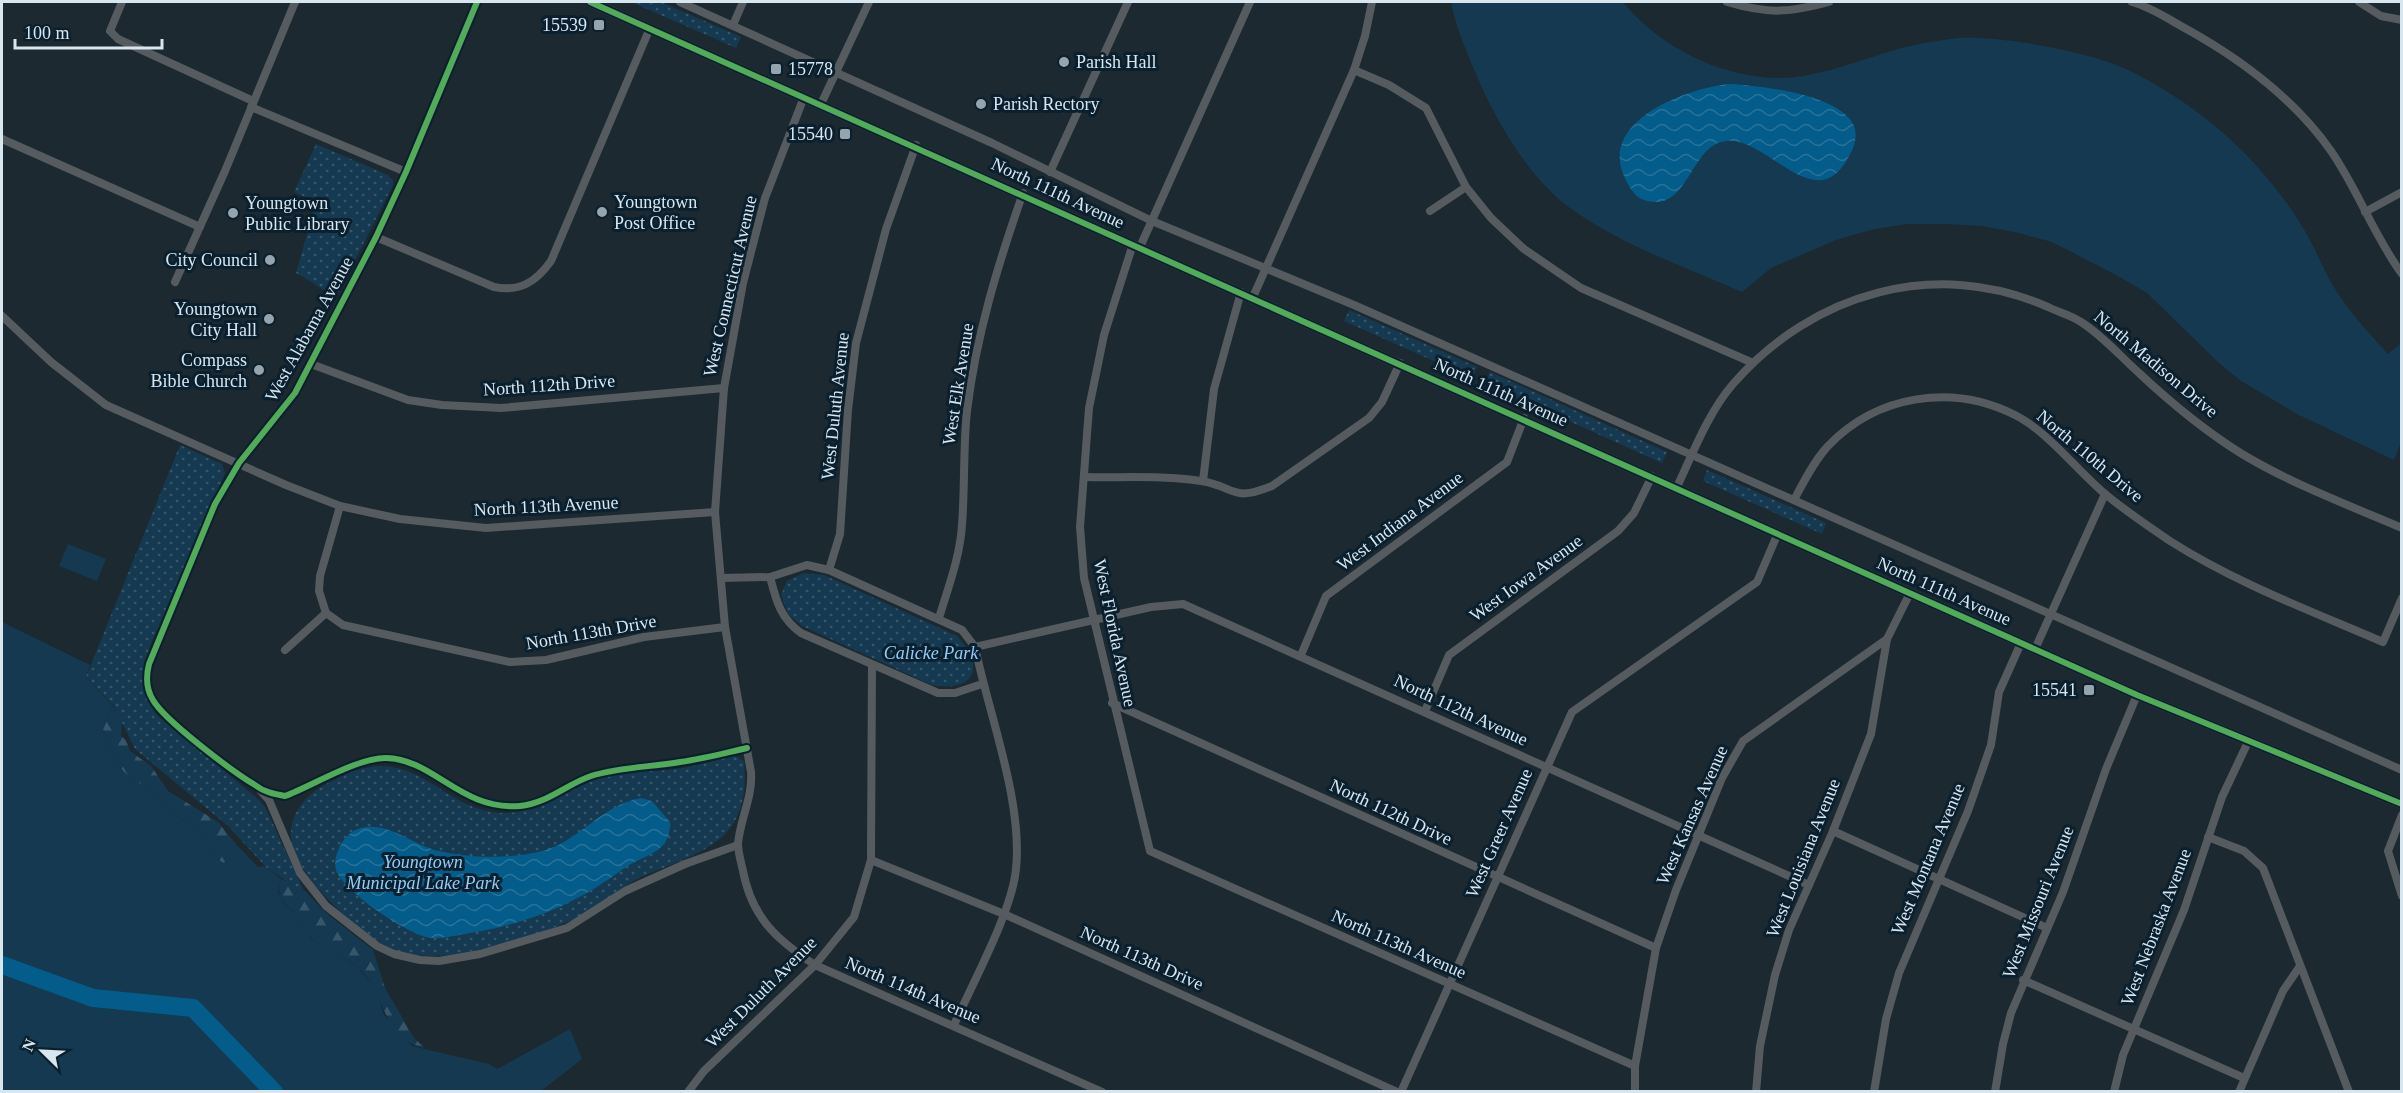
<svg xmlns="http://www.w3.org/2000/svg" width="2403" height="1093" viewBox="0 0 2403 1093" font-family="Georgia,serif">
	<style>
		.green { fill: #153950 }
		.forest { fill: url(#forest-firs) }
		.park { fill: url(#park-dots) }
		.water { fill: url(#water-waves) }
		.lines { fill: none; stroke-linecap: round; stroke-linejoin: round }
		.river { stroke: #035c89; stroke-width: 18 }
		.minor { stroke: #565b60; stroke-width: 8 }
		.tertiary { stroke: #565b60; stroke-width: 10 }
		.cycleway-casing { stroke: #0a202f; stroke-width: 10 }
		.cycleway { stroke: #51ab58; stroke-width: 6 }
		.poi-dot { fill: #96a4ad; stroke: #0a202f; stroke-width: 2 }
		.labels { text-anchor: middle; stroke-width: 6; stroke-linejoin: round; paint-order: stroke }
		.poi-label { font-size: 18px; fill: #d8e6f0; stroke: #0a202f; text-anchor: end }
		.street-label { font-size: 18px; fill: #d8e6f0; stroke: #0a202f }
		.park-label { font-size: 18px; font-style: italic; fill: #93ccf7; stroke: #0a202f }
	</style>
	<defs>
		<pattern id="forest-firs" width="22" height="20" patternUnits="userSpaceOnUse" patternTransform="scale(1.5)"><rect width="22" height="20" fill="#153950"/><path d="M5 1l3.5 6h-7zM16 11l3.5 6h-7z" fill="#36566a"/></pattern>
		<pattern id="park-dots" width="8" height="8" patternUnits="userSpaceOnUse" patternTransform="scale(1.5)"><rect width="8" height="8" fill="#153950"/><path d="M2 2h.1M6 6h.1" fill="none" stroke="#36566a" stroke-width="1.8" stroke-linecap="round"/></pattern>
		<pattern id="water-waves" width="16" height="10" patternUnits="userSpaceOnUse" patternTransform="scale(1.5)"><rect width="16" height="10" fill="#035c89"/><path d="M0 5q4-4 8 0t8 0" fill="none" stroke="#27739a"/></pattern>
	</defs>
	<rect width="100%" height="100%" fill="#1c2931"/>
	<!-- green -->
	<g class="green">
		<path d="M1451,2h172c36,45 100,77 159,76 38,-1 77,-18 113,-28 18,-6 37,-8 55,-11 41,-6 141,13 178,31 70,34 131,87 172,153 14,21 22,45 35,66 15,24 34,44 53,65l13,-11v99l-7,18 -95,-45 -58,-34 -22,-18 -72,-70 -29,-17 -66,-34 -37,-10 -34,-6 -36,-2h-37l-34,5 -38,11 -65,28 -29,24c-57,-25 -121,-47 -172,-84 -39,-28 -71,-82 -90,-125 -11,-26 -24,-53 -29,-81z"/>
		<polygon points="68,544 106,559 97,581 59,566"/>
		<polygon points="2,622 90,665 86,677 113,706 103,730 114,759 124,772 164,801 176,816 195,827 220,861 224,862 236,844 258,867 265,866 281,879 278,892 283,903 300,917 311,939 357,966 376,990 384,1015 412,1046 489,1064 497,1069 570,1029 582,1059 541,1091 2,1091 2,968 83,1004 116,1010 107,997 2,956"/>
	</g>
	<!-- forest -->
	<g class="forest">
		<polygon points="113,706 122,721 121,736 126,740 130,751 151,766 168,791 218,822 236,844 224,863 220,861 195,827 176,816 164,801 124,772 114,759 103,730"/>
		<path d="M281,879l22,10 23,24 47,37 12,38 29,50 11,10c-44,-8 -39,-57 -68,-82 -13,-10 -31,-14 -44,-26 -7,-6 -8,-17 -14,-23 -14,-16 -24,-14 -18,-38z"/>
	</g>
	<!-- park -->
	<g class="park">
		<polygon points="631,2 661,2 741,37 736,48"/>
		<path d="M316,144l72,31 5,5v5l-57,113c-14,-8 -24,-17 -40,-25l20,-71 -22,-10z"/>
		<polygon points="1349,310 1477,367 1472,378 1344,321"/>
		<polygon points="1490,372 1667,452 1662,463 1485,383"/>
		<path d="M180,445l42,19 3,9 -72,166c-12,30 -16,51 5,77l100,83 7,8 38,82h-6l-32,-23 -37,-40 -93,-77 -21,-43 -28,-29z"/>
		<polygon points="1707,470 1826,523 1822,534 1703,481"/>
		<path d="M804,573l20,2 133,61c29,30 18,57 -25,49l-130,-59 -14,-12 -7,-19 6,-14z"/>
		<path d="M735,756l9,5c7,82 -40,89 -101,115 -23,10 -41,30 -64,41 -35,17 -106,38 -143,39 -15,0 -30,-1 -44,-7 -32,-15 -104,-77 -101,-117 2,-34 35,-50 63,-61 64,-23 90,40 148,42 38,1 67,-27 103,-36 23,-6 47,-5 71,-8 20,-3 39,-9 59,-13z"/>
	</g>
	<!-- water -->
	<g class="water">
		<path d="M1731,84c30,2 107,10 122,40 5,9 2,22 -3,30 -33,68 -82,-18 -124,-13 -37,4 -37,74 -82,59 -10,-3 -16,-15 -20,-24 -25,-56 65,-89 107,-92z"/>
		<path d="M641,798l11,3 18,21c1,32 -26,32 -47,47 -48,36 -94,54 -153,64 -13,2 -27,6 -40,5 -23,-4 -87,-47 -94,-68 -2,-8 0,-15 3,-22 4,-8 10,-16 19,-19 27,-10 54,16 81,22 30,7 68,8 99,1 40,-8 62,-47 103,-54z"/>
	</g>
	<g class="lines">
		<!-- river -->
		<polyline class="river" points="2,965 93,998 193,1008 274,1092"/>
		<!-- minor -->
		<g class="minor">
			<polyline points="122,2 110,31 118,39 253,101"/>
			<path d="M477,2l-71,170 -30,65 -81,156 -56,70 -24,41 -66,160c-3,12 -3,25 4,36 11,20 80,72 102,85 9,7 19,9 30,11 29,-11 72,-38 101,-38 48,1 75,53 134,48 26,-2 47,-22 71,-30 29,-9 60,-9 89,-14 23,-3 45,-9 67,-14"/>
			<polyline points="680,2 992,143 1152,221 1354,305 2402,770"/>
			<path d="M1727,2c41,12 61,11 102,0"/>
			<path d="M2132,2c18,5 33,15 49,24 57,31 112,71 150,125 27,39 43,85 71,123"/>
			<polyline points="2359,2 2381,16 2402,20"/>
			<polyline points="733,25 743,2"/>
			<polyline points="1354,70 1389,85 1426,108 1466,187 1491,218 1524,249 1581,288 1753,363"/>
			<path d="M804,97l-39,101 -22,85 -19,105 -9,124 10,115 26,145c2,25 -11,47 -13,72 0,8 3,18 5,27 9,47 34,69 72,94l287,127"/>
			<polyline points="821,104 869,2"/>
			<polyline points="251,107 406,172"/>
			<polyline points="2,139 200,227"/>
			<polyline points="1050,172 1128,2"/>
			<polyline points="1430,211 1466,187"/>
			<polyline points="2365,212 2402,192"/>
			<path d="M376,237l118,50c26,5 42,-5 57,-26l99,-233"/>
			<polyline points="1133,244 1104,335 1089,408 1080,527 1084,578 1150,851 1635,1066"/>
			<polyline points="1140,247 1250,2"/>
			<polyline points="175,282 225,171 295,2"/>
			<polyline points="1253,297 1354,70 1365,36 1372,2"/>
			<polyline points="2,316 51,362 106,405 286,485 340,506 400,519 486,528 715,512"/>
			<polyline points="311,364 408,400 442,405 501,408 724,388"/>
			<path d="M1084,477c38,1 79,-2 117,4 34,5 30,22 71,5l97,-68 13,-16 18,-39"/>
			<polyline points="1203,481 1214,389 1241,292"/>
			<path d="M1677,487c16,-34 31,-74 56,-103 79,-91 203,-127 315,-77 10,5 23,8 33,15 21,13 39,34 58,51 31,29 66,58 103,81 50,30 106,51 160,74"/>
			<path d="M1794,500c9,-17 20,-39 34,-54 49,-51 124,-63 187,-31 32,16 61,54 89,78 20,17 44,33 66,48 66,42 141,70 213,101l19,-44"/>
			<polyline points="829,570 840,534 848,410 856,343 886,229 916,145"/>
			<path d="M770,577c6,23 10,41 31,56l137,60h17l27,-9"/>
			<path d="M721,578l49,-1 37,-12 22,5 133,60 13,17c14,68 48,154 41,222 -4,43 -44,115 -62,156"/>
			<polyline points="326,613 343,625 510,662 546,660 644,637 725,627"/>
			<path d="M939,618c9,-30 21,-61 23,-93 3,-38 1,-76 5,-114 9,-75 31,-147 56,-218"/>
			<polyline points="975,647 1151,607 1183,604 1809,885"/>
			<polyline points="2035,649 2105,494"/>
			<polyline points="285,650 326,613 319,591 320,576 340,506"/>
			<polyline points="1301,655 1326,596 1507,462 1524,418"/>
			<polyline points="1112,703 1656,948"/>
			<polyline points="1425,711 1449,655 1618,531 1634,513 1652,476"/>
			<polyline points="260,790 269,800 300,873 326,906 377,946 394,954 420,960 439,961 480,954 567,928 625,891 685,864 738,845"/>
			<polyline points="2402,815 2388,851 2402,896"/>
			<polyline points="1833,831 2047,928"/>
			<polyline points="2208,837 2244,851 2263,868 2349,1092"/>
			<polyline points="871,860 1004,914 1397,1092"/>
			<polyline points="2023,980 2244,1078"/>
			<polyline points="688,1092 704,1071 815,965 854,917 871,860 872,665"/>
			<polyline points="1401,1092 1572,712 1757,582 1778,533"/>
			<polyline points="1635,1092 1635,1066 1656,948 1676,890 1722,778 1743,741 1887,639 1910,593"/>
			<polyline points="1756,1092 1760,1046 1775,975 1789,930 1833,831 1871,734 1887,639"/>
			<polyline points="1874,1092 1886,1019 1899,973 1968,811 1991,745 1999,692 2021,643"/>
			<polyline points="1995,1092 2003,1044 2011,1013 2063,892 2106,769 2137,695"/>
			<polyline points="2114,1092 2123,1055 2184,910 2222,797 2248,742"/>
			<polyline points="2239,1092 2283,991 2300,966"/>
		</g>
		<!-- tertiary -->
		<polyline class="tertiary" points="590,2 2137,695 2402,804"/>
		<!-- cycleway casing -->
		<g class="cycleway-casing">
			<g id="cycleway">
				<path d="M477,2l-71,170 -30,65 -81,156 -56,70 -24,41 -66,160c-3,12 -3,25 4,36 11,20 80,72 102,85 9,7 19,9 30,11 29,-11 72,-38 101,-38 48,1 75,53 134,48 26,-2 47,-22 71,-30 29,-9 60,-9 89,-14 23,-3 45,-9 67,-14"/>
				<polyline points="590,2 2137,695 2402,804"/>
			</g>
		</g>
		<!-- cycleway -->
		<use href="#cycleway" class="cycleway"/>
	</g>
	<!-- markers -->
	<g class="poi-dot">
		<rect x="593" y="19" width="12" height="12" rx="3"/>
		<circle cx="1064" cy="62" r="6"/>
		<rect x="770" y="63" width="12" height="12" rx="3"/>
		<circle cx="981" cy="104" r="6"/>
		<rect x="839" y="128" width="12" height="12" rx="3"/>
		<circle cx="602" cy="212" r="6"/>
		<circle cx="233" cy="213" r="6"/>
		<circle cx="270" cy="260" r="6"/>
		<circle cx="269" cy="319" r="6"/>
		<circle cx="259" cy="370" r="6"/>
		<rect x="2083" y="684" width="12" height="12" rx="3"/>
	</g>
	<g class="labels">
		<!-- poi labels -->
		<g class="poi-label">
			<text x="587" y="31">15539</text>
			<text x="1076" y="68" text-anchor="start">Parish Hall</text>
			<text x="788" y="75" text-anchor="start">15778</text>
			<text x="993" y="110" text-anchor="start">Parish Rectory</text>
			<text x="833" y="140">15540</text>
			<text x="614" y="208" text-anchor="start">Youngtown<tspan x="614" dy="21">Post Office</tspan></text>
			<text x="245" y="209" text-anchor="start">Youngtown<tspan x="245" dy="21">Public Library</tspan></text>
			<text x="258" y="266">City Council</text>
			<text x="257" y="315">Youngtown<tspan x="257" dy="21">City Hall</tspan></text>
			<text x="247" y="366">Compass<tspan x="247" dy="21">Bible Church</tspan></text>
			<text x="2077" y="696">15541</text>
		</g>
		<!-- street labels -->
		<g class="street-label">
			<text transform="translate(1058 193) rotate(25)" y="6">North 111th Avenue</text>
			<text transform="translate(730 286) rotate(-77)" y="6">West Connecticut Avenue</text>
			<text transform="translate(309 329) rotate(-61)" y="6">West Alabama Avenue</text>
			<text transform="translate(2156 364) rotate(40)" y="6">North Madison Drive</text>
			<text transform="translate(958 384) rotate(-81)" y="6">West Elk Avenue</text>
			<text transform="translate(549 385) rotate(-4)" y="6">North 112th Drive</text>
			<text transform="translate(1501 392) rotate(24)" y="6">North 111th Avenue</text>
			<text transform="translate(835 406) rotate(-84)" y="6">West Duluth Avenue</text>
			<text transform="translate(2090 456) rotate(40)" y="6">North 110th Drive</text>
			<text transform="translate(546 506) rotate(-3)" y="6">North 113th Avenue</text>
			<text transform="translate(1400 521) rotate(-37)" y="6">West Indiana Avenue</text>
			<text transform="translate(1526 578) rotate(-36)" y="6">West Iowa Avenue</text>
			<text transform="translate(1944 591) rotate(24)" y="6">North 111th Avenue</text>
			<text transform="translate(591 632) rotate(-10)" y="6">North 113th Drive</text>
			<text transform="translate(1115 633) rotate(78)" y="6">West Florida Avenue</text>
			<text transform="translate(1461 710) rotate(25)" y="6">North 112th Avenue</text>
			<text transform="translate(1391 812) rotate(25)" y="6">North 112th Drive</text>
			<text transform="translate(1692 815) rotate(-66)" y="6">West Kansas Avenue</text>
			<text transform="translate(1499 833) rotate(-66)" y="6">West Greer Avenue</text>
			<text transform="translate(1803 858) rotate(-68)" y="6">West Louisiana Avenue</text>
			<text transform="translate(1928 859) rotate(-67)" y="6">West Montana Avenue</text>
			<text transform="translate(2038 902) rotate(-68)" y="6">West Missouri Avenue</text>
			<text transform="translate(2156 927) rotate(-69)" y="6">West Nebraska Avenue</text>
			<text transform="translate(1399 944) rotate(24)" y="6">North 113th Avenue</text>
			<text transform="translate(1142 958) rotate(24)" y="6">North 113th Drive</text>
			<text transform="translate(913 990) rotate(23)" y="6">North 114th Avenue</text>
			<text transform="translate(761 992) rotate(-45)" y="6">West Duluth Avenue</text>
		</g>
		<!-- park labels -->
		<g class="park-label">
			<text x="931" y="659">Calicke Park</text>
			<text x="423" y="868">Youngtown<tspan x="423" dy="21">Municipal Lake Park</tspan></text>
		</g>
	</g>
	<!-- border -->
	<rect width="2403" height="1093" fill="none" stroke="#d8e6f0" stroke-width="6"/>
	<!-- north arrow -->
	<g transform="translate(42 1051) rotate(294)" stroke="#0a202f" stroke-width="4.5" paint-order="stroke">
	<path d="M0-4.5L10 22L0 15L-10 22Z" fill="#d8e6f0"/>
	<text y="-9" font-size="16" font-weight="bold" text-anchor="middle" fill="#d8e6f0">N</text>
	</g>
	<!-- scale -->
	<path d="M15 39v9h147v-9" fill="none" stroke="#d8e6f0" stroke-width="3"/>
	<text x="24" y="39" font-size="18" fill="#d8e6f0" stroke="#0a202f" stroke-width="4.5" paint-order="stroke">100 m</text>
</svg>
